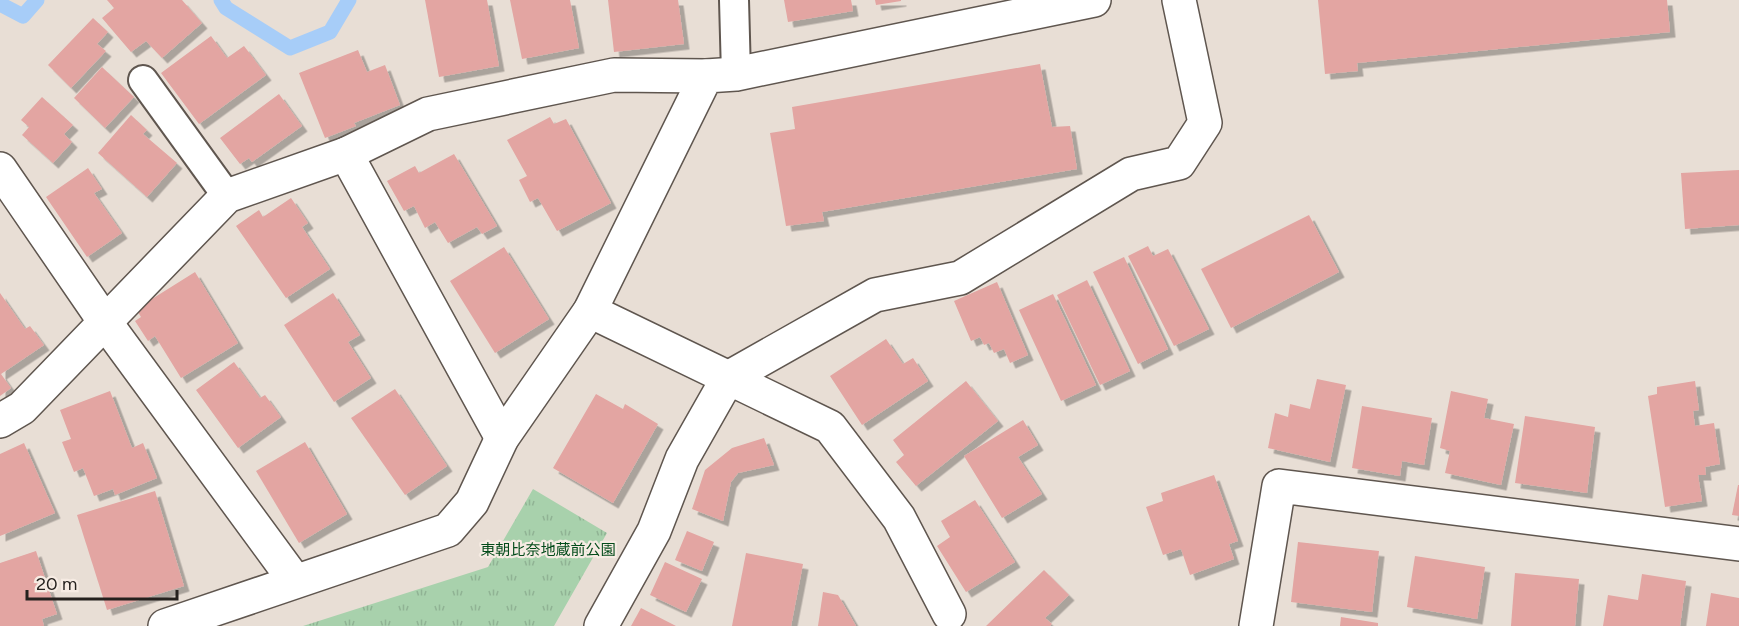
<svg xmlns="http://www.w3.org/2000/svg" width="1739" height="626" viewBox="0 0 1739 626" font-family="Figtree,'Noto Sans JP',sans-serif">
	<style>
		.park { fill: url(#park-tufts) }
		.lines { fill: none; stroke-linecap: round; stroke-linejoin: round }
		.stream { stroke: #a7cdf8; stroke-width: 15 }
		.building { fill: #e3a5a2; filter: url(#shadow) }
		.service-casing { stroke: #5f564f; stroke-width: 32 }
		.minor-casing { stroke: #5f564f; stroke-width: 36 }
		.service { stroke: #fff; stroke-width: 28 }
		.minor { stroke: #fff; stroke-width: 33 }
		.labels { text-anchor: middle; stroke-width: 4.5; stroke-linejoin: round; paint-order: stroke }
		.park-label { font-size: 15px; fill: #034b1a; stroke: #f6ebe3 }
	</style>
	<defs>
		<pattern id="park-tufts" width="24" height="20" patternUnits="userSpaceOnUse" patternTransform="scale(1.5)"><rect width="24" height="20" fill="#a8d1ac"/><path d="M3 7l-1-3M5 7V3M7 7l1-3M15 17l-1-3M17 17v-4M19 17l1-3" fill="none" stroke="#90b394"/></pattern>
		<filter id="shadow"><feDropShadow dx="5.5" dy="5.5" stdDeviation="0" flood-color="#0004"/></filter>
	</defs>
	<rect width="100%" height="100%" fill="#e8ded5"/>
	<!-- park -->
	<polygon class="park" points="533,489 607,533 554,626 303,626 488,567"/>
	<g class="lines">
		<!-- stream -->
		<g class="stream">
			<polyline points="221,0 226,8 290,48 330,32 349,0"/>
			<polyline points="0,4 23,16 37,0"/>
		</g>
	</g>
	<!-- building -->
	<g class="building">
		<polygon points="107,0 182,0 202,23 162,58 146,41 131,52 102,18 114,8"/>
		<polygon points="425,0 487,0 499,66 439,77"/>
		<polygon points="510,0 570,0 579,48 522,59"/>
		<polygon points="608,0 678,0 684,44 614,52"/>
		<polygon points="784,0 851,0 853,11 788,22"/>
		<polygon points="875,0 901,0 901,1 876,5"/>
		<polygon points="1318,0 1667,0 1670,32 1357,63 1358,71 1325,74"/>
		<polygon points="93,18 108,32 97,44 106,51 71,88 48,65"/>
		<polygon points="211,36 227,58 244,46 266,75 199,124 161,73"/>
		<polygon points="358,50 367,72 385,65 400,105 354,123 356,126 325,138 299,73"/>
		<polygon points="1040,64 1052,127 1070,126 1077,169 822,212 824,221 786,226 770,133 795,129 792,107"/>
		<polygon points="102,67 134,97 105,128 74,98"/>
		<polygon points="279,94 302,126 252,162 249,158 240,164 220,138"/>
		<polygon points="42,97 73,125 64,134 72,142 53,163 22,135 29,127 21,120"/>
		<polygon points="131,115 147,130 143,134 177,163 147,197 98,153"/>
		<polygon points="550,117 554,124 566,119 611,203 557,231 538,198 530,202 519,180 527,176 507,140"/>
		<polygon points="454,154 497,226 482,234 477,227 448,243 435,222 425,228 414,206 404,211 387,181 415,166 419,173"/>
		<polygon points="88,168 102,189 94,193 122,233 87,257 46,197"/>
		<polygon points="1739,170 1739,225 1685,229 1681,173"/>
		<polygon points="291,198 308,223 302,227 330,269 286,298 236,226 259,210 263,217"/>
		<polygon points="1309,215 1339,272 1231,328 1201,269"/>
		<polygon points="1148,246 1153,256 1168,249 1209,329 1174,346 1128,256"/>
		<polygon points="504,247 549,319 495,353 450,281"/>
		<polygon points="1124,257 1168,349 1138,364 1093,272"/>
		<polygon points="195,272 238,343 181,378 155,336 148,341 135,321 141,317 136,309"/>
		<polygon points="1087,280 1130,371 1100,385 1057,295"/>
		<polygon points="997,282 1028,355 1010,363 1004,349 994,353 989,343 984,345 980,337 971,341 954,301"/>
		<polygon points="0,293 25,329 30,326 44,345 1,374 11,388 0,396"/>
		<polygon points="333,293 360,335 348,342 371,378 334,402 284,325"/>
		<polygon points="1053,294 1096,385 1061,401 1019,310"/>
		<polygon points="886,339 903,364 913,358 928,381 862,425 830,376"/>
		<polygon points="234,362 260,398 265,395 281,417 238,448 196,390"/>
		<polygon points="1317,379 1346,385 1330,462 1268,448 1275,413 1288,417 1290,404 1310,409"/>
		<polygon points="966,381 998,421 916,486 896,462 904,455 893,440"/>
		<polygon points="1695,381 1699,410 1693,411 1695,426 1714,423 1720,464 1705,467 1706,475 1698,475 1702,501 1665,507 1648,396 1657,394 1657,387"/>
		<polygon points="395,389 447,466 405,495 351,418"/>
		<polygon points="110,391 132,448 143,443 157,478 115,495 113,489 94,496 83,468 74,472 62,442 71,439 60,410"/>
		<polygon points="1451,391 1488,399 1484,418 1514,424 1501,485 1445,473 1450,451 1440,448"/>
		<polygon points="596,394 623,409 625,404 658,424 613,503 553,468"/>
		<polygon points="1362,406 1432,418 1424,465 1402,461 1400,476 1352,468"/>
		<polygon points="1525,416 1595,427 1587,493 1515,483"/>
		<polygon points="1023,420 1038,445 1018,457 1042,494 1002,518 964,456"/>
		<polygon points="764,438 774,465 738,473 731,482 723,521 692,509 705,470 732,448"/>
		<polygon points="305,442 347,514 299,543 256,471"/>
		<polygon points="24,443 55,513 0,536 0,454"/>
		<polygon points="1214,475 1238,541 1229,544 1234,559 1190,575 1181,549 1163,555 1146,507 1163,501 1161,493"/>
		<polygon points="1738,485 1739,485 1739,516 1732,515"/>
		<polygon points="155,491 184,586 107,610 77,515"/>
		<polygon points="975,500 1015,562 966,592 937,546 950,537 941,521"/>
		<polygon points="687,531 714,542 702,571 675,560"/>
		<polygon points="1298,542 1379,551 1372,612 1291,602"/>
		<polygon points="36,551 57,614 42,619 44,626 0,626 0,563"/>
		<polygon points="746,553 803,564 791,626 732,626"/>
		<polygon points="1415,556 1485,567 1477,619 1407,607"/>
		<polygon points="665,562 702,579 686,612 650,595"/>
		<polygon points="1044,570 1069,595 1045,618 1052,624 1050,626 986,626"/>
		<polygon points="1515,573 1579,579 1575,626 1511,626"/>
		<polygon points="1642,574 1686,581 1680,626 1603,626 1608,595 1638,600"/>
		<polygon points="823,592 838,595 856,626 818,626"/>
		<polygon points="1711,593 1739,598 1739,626 1706,626"/>
		<polygon points="641,608 676,626 631,626"/>
		<polygon points="1341,617 1378,623 1378,626 1340,626"/>
	</g>
	<g class="lines">
		<!-- service casing -->
		<g class="service-casing">
			<g id="service">
				<polyline points="734,0 736,74"/>
				<polyline points="143,80 227,196"/>
			</g>
		</g>
		<!-- minor casing -->
		<g class="minor-casing">
			<g id="minor">
				<polyline points="346,154 502,438"/>
				<polyline points="0,169 105,322 295,581"/>
				<polyline points="590,311 830,427 899,518 949,614"/>
				<polyline points="0,421 22,408 227,196 346,154 428,114 614,75 706,76"/>
				<polyline points="165,626 448,530 472,502 502,438 590,311 706,76 736,74 1094,0"/>
				<polyline points="601,626 654,531 682,459 728,378 875,295 960,278 1131,174 1179,163 1205,123 1179,0"/>
				<polyline points="1256,626 1279,486 1739,544"/>
			</g>
		</g>
		<!-- service -->
		<use href="#service" class="service"/>
		<!-- minor -->
		<use href="#minor" class="minor"/>
	</g>
	<g class="labels">
		<!-- park labels -->
		<g class="park-label">
			<text x="548" y="555">東朝比奈地蔵前公園</text>
		</g>
	</g>
	<!-- scale -->
	<path d="M27 590v9h150v-9" fill="none" stroke="#25211e" stroke-width="3"/>
	<text x="36" y="590" font-size="18" fill="#25211e" stroke="#f6ebe3" stroke-width="4.5" paint-order="stroke">20 m</text>
</svg>
